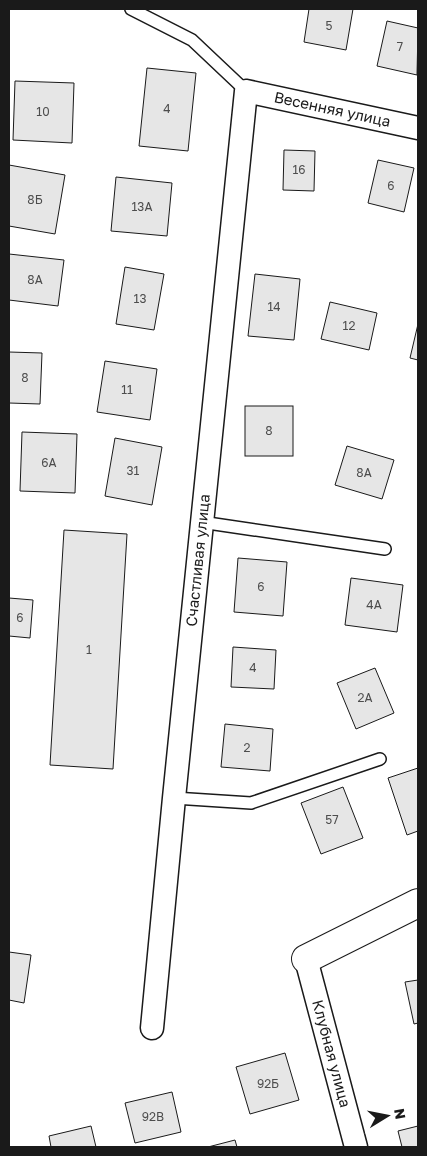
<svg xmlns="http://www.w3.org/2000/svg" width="427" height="1156" viewBox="0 0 427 1156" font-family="'Golos Text',sans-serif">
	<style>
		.building { fill: #e6e6e6; stroke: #1a1a1a }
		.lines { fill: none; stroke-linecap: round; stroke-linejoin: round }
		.service-casing { stroke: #1a1a1a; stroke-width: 14 }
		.minor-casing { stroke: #1a1a1a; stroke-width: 25 }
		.tertiary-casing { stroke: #1a1a1a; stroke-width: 30 }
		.service { stroke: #fff; stroke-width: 11 }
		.minor { stroke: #fff; stroke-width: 22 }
		.tertiary { stroke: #fff; stroke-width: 28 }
		.labels { text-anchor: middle; stroke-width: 4; stroke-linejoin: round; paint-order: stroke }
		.number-label { font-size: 12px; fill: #4d4d4d }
		.street-label { font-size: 15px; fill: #1a1a1a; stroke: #fff }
	</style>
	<rect width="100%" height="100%" fill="#fff"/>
	<!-- building -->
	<g class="building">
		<polygon points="309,9 353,9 346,50 304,42"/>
		<polygon points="387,21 418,28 417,75 377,66"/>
		<polygon points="147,68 196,73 188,151 139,146"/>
		<polygon points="15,81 74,83 72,143 13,140"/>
		<polygon points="284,150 315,151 314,191 283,190"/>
		<polygon points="378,160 414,168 404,212 368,203"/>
		<polygon points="9,165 65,175 55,234 9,226"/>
		<polygon points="116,177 172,183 167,236 111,231"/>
		<polygon points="9,254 64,260 58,306 9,300"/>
		<polygon points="125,267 164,274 154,330 116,324"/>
		<polygon points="255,274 300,279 294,340 248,336"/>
		<polygon points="330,302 377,313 369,350 321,339"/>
		<polygon points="418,324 418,360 410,358"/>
		<polygon points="9,352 42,353 40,404 9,403"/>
		<polygon points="105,361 157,369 150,420 97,412"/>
		<rect x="245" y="406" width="48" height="50"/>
		<polygon points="22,432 77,434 75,493 20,491"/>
		<polygon points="115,438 162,447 152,505 105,496"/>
		<polygon points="347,446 394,460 382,499 335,485"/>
		<polygon points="64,530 127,534 113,769 50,765"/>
		<polygon points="238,558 287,562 283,616 234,612"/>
		<polygon points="351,578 403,585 397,632 345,625"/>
		<polygon points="9,598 33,600 30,638 9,636"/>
		<polygon points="233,647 276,650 274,689 231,687"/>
		<polygon points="375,668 394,713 356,729 337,683"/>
		<polygon points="225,724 273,729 270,771 221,767"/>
		<polygon points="418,768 418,831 407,835 388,778"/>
		<polygon points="343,787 363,838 321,854 301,803"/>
		<polygon points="9,952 31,955 24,1003 9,1000"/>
		<polygon points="418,980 418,1023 414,1024 405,982"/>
		<polygon points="285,1053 299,1100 250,1114 236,1067"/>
		<polygon points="172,1092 181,1132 135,1143 125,1103"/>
		<polygon points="91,1126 96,1147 51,1147 49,1136"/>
		<polygon points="418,1126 418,1147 402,1147 398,1131"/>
		<polygon points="235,1140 237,1147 208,1147"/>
	</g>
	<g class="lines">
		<!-- service casing -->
		<g class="service-casing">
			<g id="service">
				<polyline points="131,9 192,40 246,91"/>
				<polyline points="201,522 385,549"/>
				<polyline points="174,798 251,803 380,759"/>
			</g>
		</g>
		<!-- minor casing -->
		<g class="minor-casing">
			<g id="minor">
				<path id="s1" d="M306,959l50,188"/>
				<path id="s2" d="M152,1028l22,-230 72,-707 172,37"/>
			</g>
		</g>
		<!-- tertiary casing -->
		<g class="tertiary-casing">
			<polyline id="tertiary" points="306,959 418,903"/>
		</g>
		<!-- service -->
		<use href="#service" class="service"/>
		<!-- minor -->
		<use href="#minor" class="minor"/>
		<!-- tertiary -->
		<use href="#tertiary" class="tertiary"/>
	</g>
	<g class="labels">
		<!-- number labels -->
		<g class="number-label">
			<text x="329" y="30">5</text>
			<text x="400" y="51">7</text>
			<text x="167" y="113">4</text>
			<text x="43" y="116">10</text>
			<text x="299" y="174">16</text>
			<text x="391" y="190">6</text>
			<text x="35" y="204">8Б</text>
			<text x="142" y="211">13А</text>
			<text x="35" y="284">8А</text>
			<text x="140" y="303">13</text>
			<text x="274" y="311">14</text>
			<text x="349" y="330">12</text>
			<text x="25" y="382">8</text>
			<text x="127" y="394">11</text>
			<text x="269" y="435">8</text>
			<text x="49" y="467">6А</text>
			<text x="133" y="475">31</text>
			<text x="364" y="477">8А</text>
			<text x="261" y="591">6</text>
			<text x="374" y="609">4А</text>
			<text x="20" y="622">6</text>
			<text x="89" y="654">1</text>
			<text x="253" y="672">4</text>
			<text x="365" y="702">2А</text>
			<text x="247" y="752">2</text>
			<text x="332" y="824">57</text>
			<text x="268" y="1088">92Б</text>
			<text x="153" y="1121">92В</text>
		</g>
		<!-- street labels -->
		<g class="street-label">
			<text dy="5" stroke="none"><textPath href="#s2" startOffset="1030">Весенняя улица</textPath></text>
			<text dy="5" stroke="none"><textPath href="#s2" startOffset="470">Счастливая улица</textPath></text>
			<text dy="5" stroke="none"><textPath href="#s1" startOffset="98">Клубная улица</textPath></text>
		</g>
	</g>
	<!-- border -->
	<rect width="427" height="1156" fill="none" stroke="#1a1a1a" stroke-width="20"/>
	<!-- north arrow -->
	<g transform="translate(387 1116) rotate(80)" stroke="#ffffff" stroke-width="4" paint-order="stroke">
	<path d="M0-4L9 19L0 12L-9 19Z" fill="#1a1a1a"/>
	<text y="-8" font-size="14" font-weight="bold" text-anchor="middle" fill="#1a1a1a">N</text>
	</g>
</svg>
